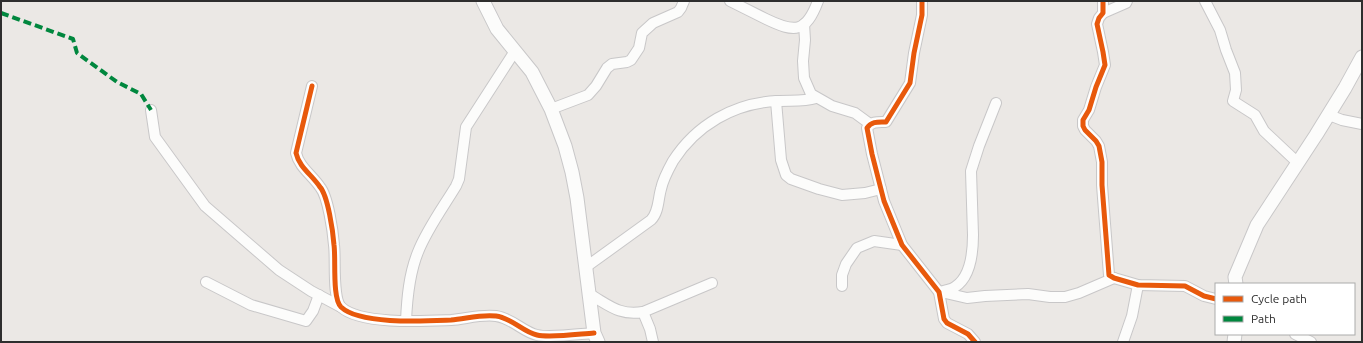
<svg xmlns="http://www.w3.org/2000/svg" width="1363" height="343" viewBox="0 0 1363 343" font-family="Ubuntu,sans-serif">
	<style>
		.lines { fill: none; stroke-linecap: round; stroke-linejoin: round }
		.minor-casing { stroke: #c8c7c8; stroke-width: 12 }
		.tertiary-casing { stroke: #c8c7c8; stroke-width: 15 }
		.minor { stroke: #fcfcfb; stroke-width: 10 }
		.tertiary { stroke: #fcfcfb; stroke-width: 13 }
		.quiet { stroke: #00873e; stroke-width: 4; stroke-dasharray: 8 4; stroke-linecap: butt }
		.cycleway-casing { stroke: #fff; stroke-width: 8 }
		.cycleway { stroke: #e8590c; stroke-width: 5 }
	</style>
	<rect width="100%" height="100%" fill="#ebe8e5"/>
	<g class="lines">
		<!-- minor casing -->
		<g class="minor-casing">
			<g id="minor">
				<path d="M730,1c12,6 24,12 36,18 29,14 40,14 52,-18"/>
				<path d="M922,1v14l-8,38 -4,30 -24,39c-8,0 -14,-1 -19,6l5,26 12,47 18,44 37,47 5,27 3,4 21,11 7,8"/>
				<polyline points="1103,1 1103,13 1099,18 1097,24 1103,52 1105,65 1096,87 1089,110 1083,120 1083,126 1085,130 1096,141 1099,146 1102,162 1102,185 1109,275 1114,278 1138,285 1185,286 1204,296 1216,299"/>
				<polyline points="1205,1 1220,30 1226,50 1235,73 1236,90 1233,101 1255,115 1264,131 1298,163"/>
				<polyline points="1103,13 1126,3 1127,1"/>
				<polyline points="804,24 805,40 803,61 804,78 811,94 832,106 855,113 870,124"/>
				<path d="M312,86l-16,67c3,14 16,22 24,34 8,9 13,45 14,58 2,14 -2,53 7,62 19,18 85,14 110,13 14,-1 30,-6 45,-4 16,2 27,16 41,19 13,3 42,-1 57,-2"/>
				<polyline points="776,101 781,160 786,175 791,179 819,189 842,195 865,193 881,189"/>
				<polyline points="551,109 588,95 596,86 607,68 612,64 627,62 631,60 639,48 642,33 653,23 678,12 681,8 684,1"/>
				<polyline points="151,110 155,137 205,206 279,270 311,291 341,307"/>
				<polyline points="1329,115 1342,120 1362,124"/>
				<path d="M586,267l65,-47c8,-8 7,-21 10,-31 2,-10 7,-19 12,-28 23,-36 61,-58 104,-60 14,-1 26,1 39,-3"/>
				<polyline points="206,282 251,305 306,321 313,311 319,295"/>
				<polyline points="842,286 842,275 846,264 857,248 874,241 902,245"/>
				<path d="M939,292c4,-1 9,-2 12,-3 19,-8 22,-36 22,-54l-2,-64 8,-25 17,-43"/>
				<polyline points="941,292 967,298 985,296 1028,294 1050,297 1065,297 1079,293 1114,278"/>
				<path d="M589,294c20,11 30,22 54,18l69,-29"/>
				<polyline points="643,312 650,329 653,342"/>
				<path d="M406,321c1,-23 3,-47 12,-69 9,-23 26,-46 38,-66l3,-7 7,-52 49,-76"/>
				<polyline points="1295,334 1311,342"/>
				<polyline points="1123,342 1132,316 1138,285"/>
			</g>
		</g>
		<!-- tertiary casing -->
		<g class="tertiary-casing">
			<g id="tertiary">
				<polyline points="483,1 497,29 532,72 551,109 565,146 572,172 577,198 594,333 598,342"/>
				<polyline points="1236,284 1235,277 1257,225 1316,135 1345,88 1362,57"/>
				<polyline points="1234,342 1235,334"/>
			</g>
		</g>
		<!-- minor -->
		<use href="#minor" class="minor"/>
		<!-- tertiary -->
		<use href="#tertiary" class="tertiary"/>
		<!-- quiet -->
		<polyline class="quiet" points="1,13 73,39 77,53 117,82 141,94 151,110"/>
		<!-- cycleway casing -->
		<g class="cycleway-casing">
			<g id="cycleway">
				<path d="M922,1v14l-8,38 -4,30 -24,39c-8,0 -14,-1 -19,6l5,26 12,47 18,44 37,47 5,27 3,4 21,11 7,8"/>
				<polyline points="1103,1 1103,13 1099,18 1097,24 1103,52 1105,65 1096,87 1089,110 1083,120 1083,126 1085,130 1096,141 1099,146 1102,162 1102,185 1109,275 1114,278 1138,285 1185,286 1204,296 1216,299"/>
				<path d="M312,86l-16,67c3,14 16,22 24,34 8,9 13,45 14,58 2,14 -2,53 7,62 19,18 85,14 110,13 14,-1 30,-6 45,-4 16,2 27,16 41,19 13,3 42,-1 57,-2"/>
			</g>
		</g>
		<!-- cycleway -->
		<use href="#cycleway" class="cycleway"/>
	</g>
	<!-- border -->
	<rect width="1363" height="343" fill="none" stroke="#2e2e2e" stroke-width="4"/>
	<!-- legend -->
	<rect x="1215" y="283" width="140" height="52" fill="#ffffff" stroke="#ababab"/>
	<rect x="1223" y="296" width="20" height="6" fill="#e8590c" stroke="#ababab"/>
	<text x="1251" y="303" font-size="12" fill="#2e2e2e">Cycle path</text>
	<rect x="1223" y="316" width="20" height="6" fill="#00873e" stroke="#ababab"/>
	<text x="1251" y="323" font-size="12" fill="#2e2e2e">Path</text>
</svg>
